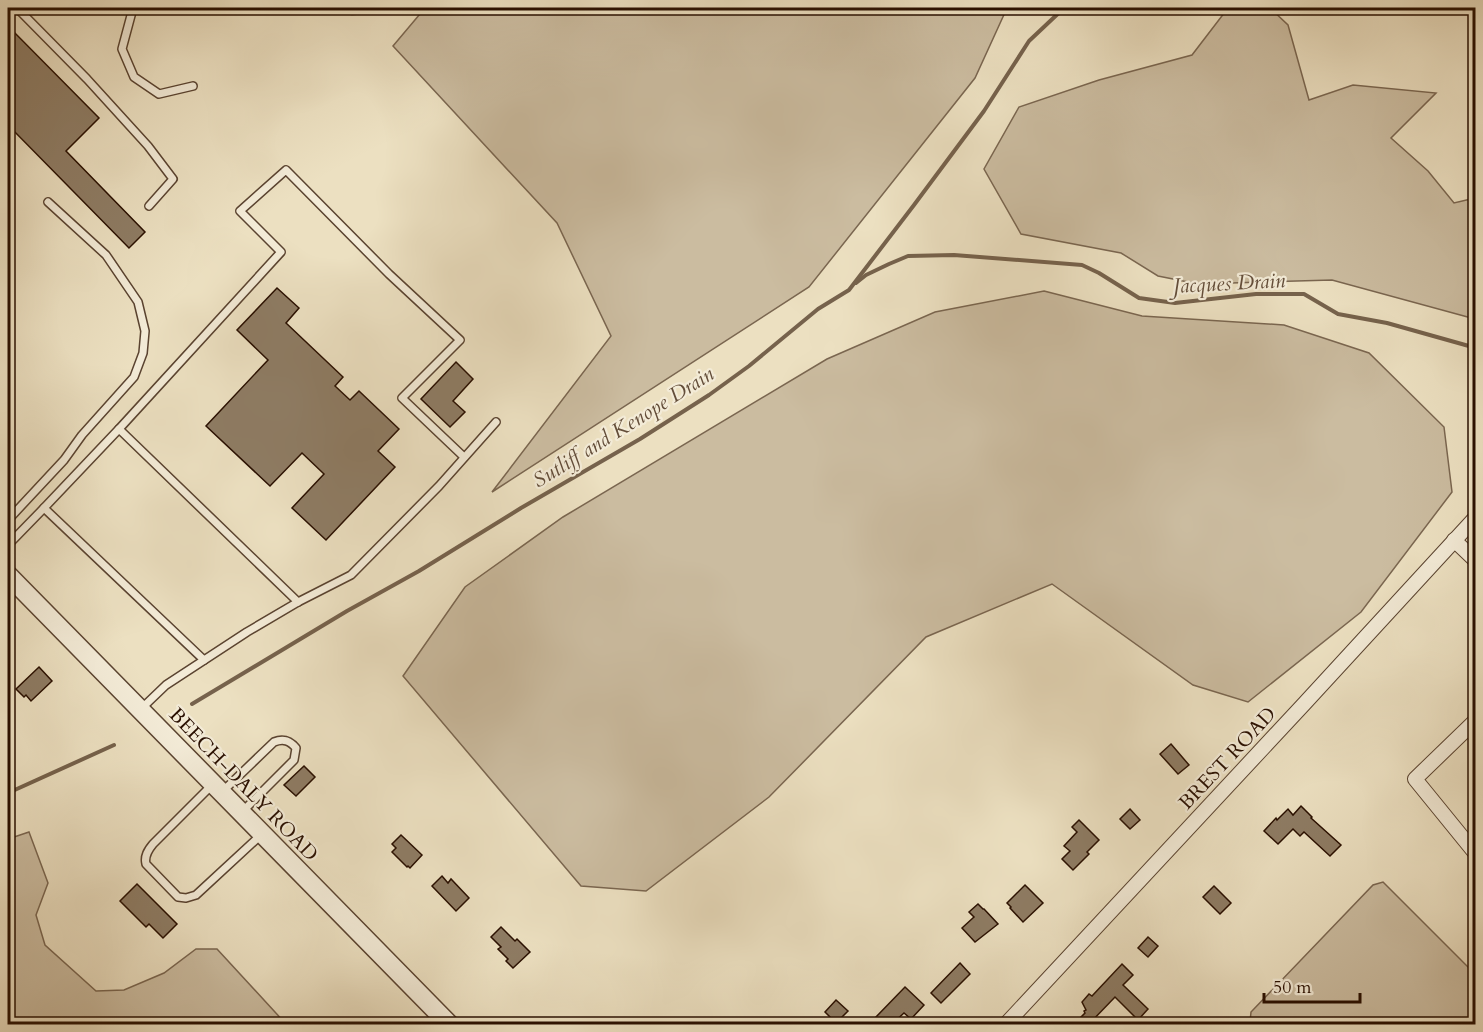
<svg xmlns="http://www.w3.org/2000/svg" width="1483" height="1032" viewBox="0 0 1483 1032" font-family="Cardo,serif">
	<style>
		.green { fill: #cbbca0; stroke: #7a6650; stroke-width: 1.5 }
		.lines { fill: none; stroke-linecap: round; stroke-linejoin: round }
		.stream { stroke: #76624c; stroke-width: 4 }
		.building { fill: #8e7c64; stroke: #290f00; stroke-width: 1.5 }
		.service-casing { stroke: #5a4330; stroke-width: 10 }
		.minor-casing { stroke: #5a4330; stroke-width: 16 }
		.tertiary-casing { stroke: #5a4330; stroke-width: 21 }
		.service { stroke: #f3ebd7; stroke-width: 7 }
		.minor { stroke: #f3ebd7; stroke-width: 14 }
		.tertiary { stroke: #f3ebd7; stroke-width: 18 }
		.labels { text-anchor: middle; stroke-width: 4.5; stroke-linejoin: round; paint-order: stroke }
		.street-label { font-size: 20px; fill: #290f00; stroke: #f3ebd7 }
		.water-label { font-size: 21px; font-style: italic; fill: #634d39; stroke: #f3ebd7 }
	</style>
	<rect width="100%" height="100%" fill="#ece0c1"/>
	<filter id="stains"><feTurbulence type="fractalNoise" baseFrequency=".00333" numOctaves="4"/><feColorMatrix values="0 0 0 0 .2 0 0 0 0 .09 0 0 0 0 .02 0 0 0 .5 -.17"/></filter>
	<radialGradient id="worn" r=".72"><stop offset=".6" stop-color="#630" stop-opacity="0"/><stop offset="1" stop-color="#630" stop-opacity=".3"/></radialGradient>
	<!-- green -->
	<g class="green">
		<polygon points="425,8 1007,8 975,78 809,287 492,492 611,336 557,223 393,46"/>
		<polygon points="1228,8 1270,8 1288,25 1309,100 1353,85 1436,93 1391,138 1428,171 1454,203 1475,198 1475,319 1332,280 1198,284 1158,276 1121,253 1021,234 984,169 1019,107 1099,80 1192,55"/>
		<polygon points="1044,291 1142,316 1284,325 1369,353 1444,427 1452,492 1361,612 1248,702 1193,685 1052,584 926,637 769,797 646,891 581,886 403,676 465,587 563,517 827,359 935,312"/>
		<polygon points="29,832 48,883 36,915 45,945 96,991 124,990 164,973 196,949 217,949 286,1024 8,1024 8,839"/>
		<polygon points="1383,882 1475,974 1475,1024 1252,1024 1250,1022 1251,1012 1373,885"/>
	</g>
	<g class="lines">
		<!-- stream -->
		<g class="stream">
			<polyline points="856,283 866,275 889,264 908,256 954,255 1082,265 1099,273 1139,298 1175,303 1256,294 1304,294 1338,314 1387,323 1476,348"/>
			<polyline points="192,704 347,611 419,571 521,508 640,439 709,395 749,366 818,309 849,290 914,205 984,111 1029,41 1064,8"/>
			<polyline points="8,793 114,745"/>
		</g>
	</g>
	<!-- building -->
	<g class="building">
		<polygon points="8,26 99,118 66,151 145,232 129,248 8,125"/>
		<polygon points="277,288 299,308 286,323 343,377 335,386 350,400 359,391 399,429 378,451 395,467 326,540 292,508 324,474 302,453 270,486 206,426 268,360 237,330"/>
		<polygon points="456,362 473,379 453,401 465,412 450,427 421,399"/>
		<polygon points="39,667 52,681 31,701 26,695 24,697 16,689"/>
		<polygon points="1171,744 1189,765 1178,774 1160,754"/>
		<polygon points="304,766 315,777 296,796 284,785"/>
		<polygon points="1301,806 1312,817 1311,818 1341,845 1330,856 1304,832 1300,836 1293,829 1278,844 1264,831 1276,818 1277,820 1288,809 1293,815"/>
		<polygon points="1130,809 1140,820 1130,829 1120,819"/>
		<polygon points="1079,820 1099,840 1087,852 1089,854 1073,870 1062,859 1070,851 1064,846 1077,832 1072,827"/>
		<polygon points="401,835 422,855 410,868 408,866 407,867 392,852 396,848 392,844"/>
		<polygon points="442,876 448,883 451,879 469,898 456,911 432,886"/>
		<polygon points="137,884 177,924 163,938 149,924 146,927 120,901"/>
		<polygon points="1025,885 1043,903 1023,922 1010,908 1011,907 1007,903"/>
		<polygon points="1214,886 1231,903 1220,914 1203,897"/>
		<polygon points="978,904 983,909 984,909 998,924 975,942 962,928 974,917 969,912"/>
		<polygon points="501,927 515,941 517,939 530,952 513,968 506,961 508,959 498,949 501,947 491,937"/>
		<polygon points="1148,937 1158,946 1148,957 1138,948"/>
		<polygon points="960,963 970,974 941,1003 931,993"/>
		<polygon points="1122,964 1133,975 1123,985 1148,1009 1138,1020 1115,997 1089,1024 1074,1024 1085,1013 1084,1011 1086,1010 1082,1002 1089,994 1092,996"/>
		<polygon points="905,987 924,1005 911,1019 904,1013 892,1024 882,1024 875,1018"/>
		<polygon points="836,1000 848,1011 836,1023 825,1012"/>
	</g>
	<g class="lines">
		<!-- service casing -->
		<g class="service-casing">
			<g id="service">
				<polyline points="17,8 87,79 148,146 173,179 149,206"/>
				<polyline points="133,8 122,49 134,77 159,94 193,86"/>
				<path d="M342,8c7,3 13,3 19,0"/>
				<polyline points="119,429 281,252 240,211 286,170 389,274 460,340 402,398 464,457"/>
				<polyline points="44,508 119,429 298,602"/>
				<polyline points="8,520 64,460 82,435 134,377 143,353 145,331 138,302 106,255 48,202"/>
				<polyline points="8,545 44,508 204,660"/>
				<polyline points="142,708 166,685 247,632 298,602 351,575 439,486 496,422"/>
				<path d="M213,784l-60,60c-5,6 -9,12 -7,20l32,33 8,1 10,-3 66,-61"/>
				<path d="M223,791l51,-49c10,-4 16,-1 22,6l-2,12 -51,51"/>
			</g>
		</g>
		<!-- minor casing -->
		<g class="minor-casing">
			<g id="minor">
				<polyline points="1454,540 1476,561"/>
				<polyline points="1476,720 1415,779 1476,854"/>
				<polyline points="1006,1024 1304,704 1476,517"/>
			</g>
		</g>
		<!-- tertiary casing -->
		<g class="tertiary-casing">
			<polyline id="tertiary" points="8,575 449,1024"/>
		</g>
		<!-- service -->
		<use href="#service" class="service"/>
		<!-- minor -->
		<use href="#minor" class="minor"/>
		<!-- tertiary -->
		<use href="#tertiary" class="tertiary"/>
	</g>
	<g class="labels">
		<!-- street labels -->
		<g class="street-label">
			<text transform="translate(1227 758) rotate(-47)" y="7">BREST ROAD</text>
			<text transform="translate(244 784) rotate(46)" y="7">BEECH-DALY ROAD</text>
		</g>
		<!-- water labels -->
		<g class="water-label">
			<text transform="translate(1229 283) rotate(-3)" y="7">Jacques Drain</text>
			<text transform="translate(623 427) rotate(-32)" y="7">Sutliff and Kenope Drain</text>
		</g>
	</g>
	<!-- margin -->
	<rect width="1483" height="1032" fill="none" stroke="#ece0c1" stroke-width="30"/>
	<rect x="9" y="9" width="1465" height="1014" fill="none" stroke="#290f00" stroke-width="3"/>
	<rect x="15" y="15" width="1453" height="1002" fill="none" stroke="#290f00" stroke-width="1.5"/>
	<!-- scale -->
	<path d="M1264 993v9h96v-9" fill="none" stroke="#290f00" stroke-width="3"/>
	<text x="1273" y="993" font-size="18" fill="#290f00" stroke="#f3ebd7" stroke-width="4.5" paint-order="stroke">50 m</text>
	<rect width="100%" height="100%" filter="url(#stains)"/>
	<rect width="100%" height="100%" fill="url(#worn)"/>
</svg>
